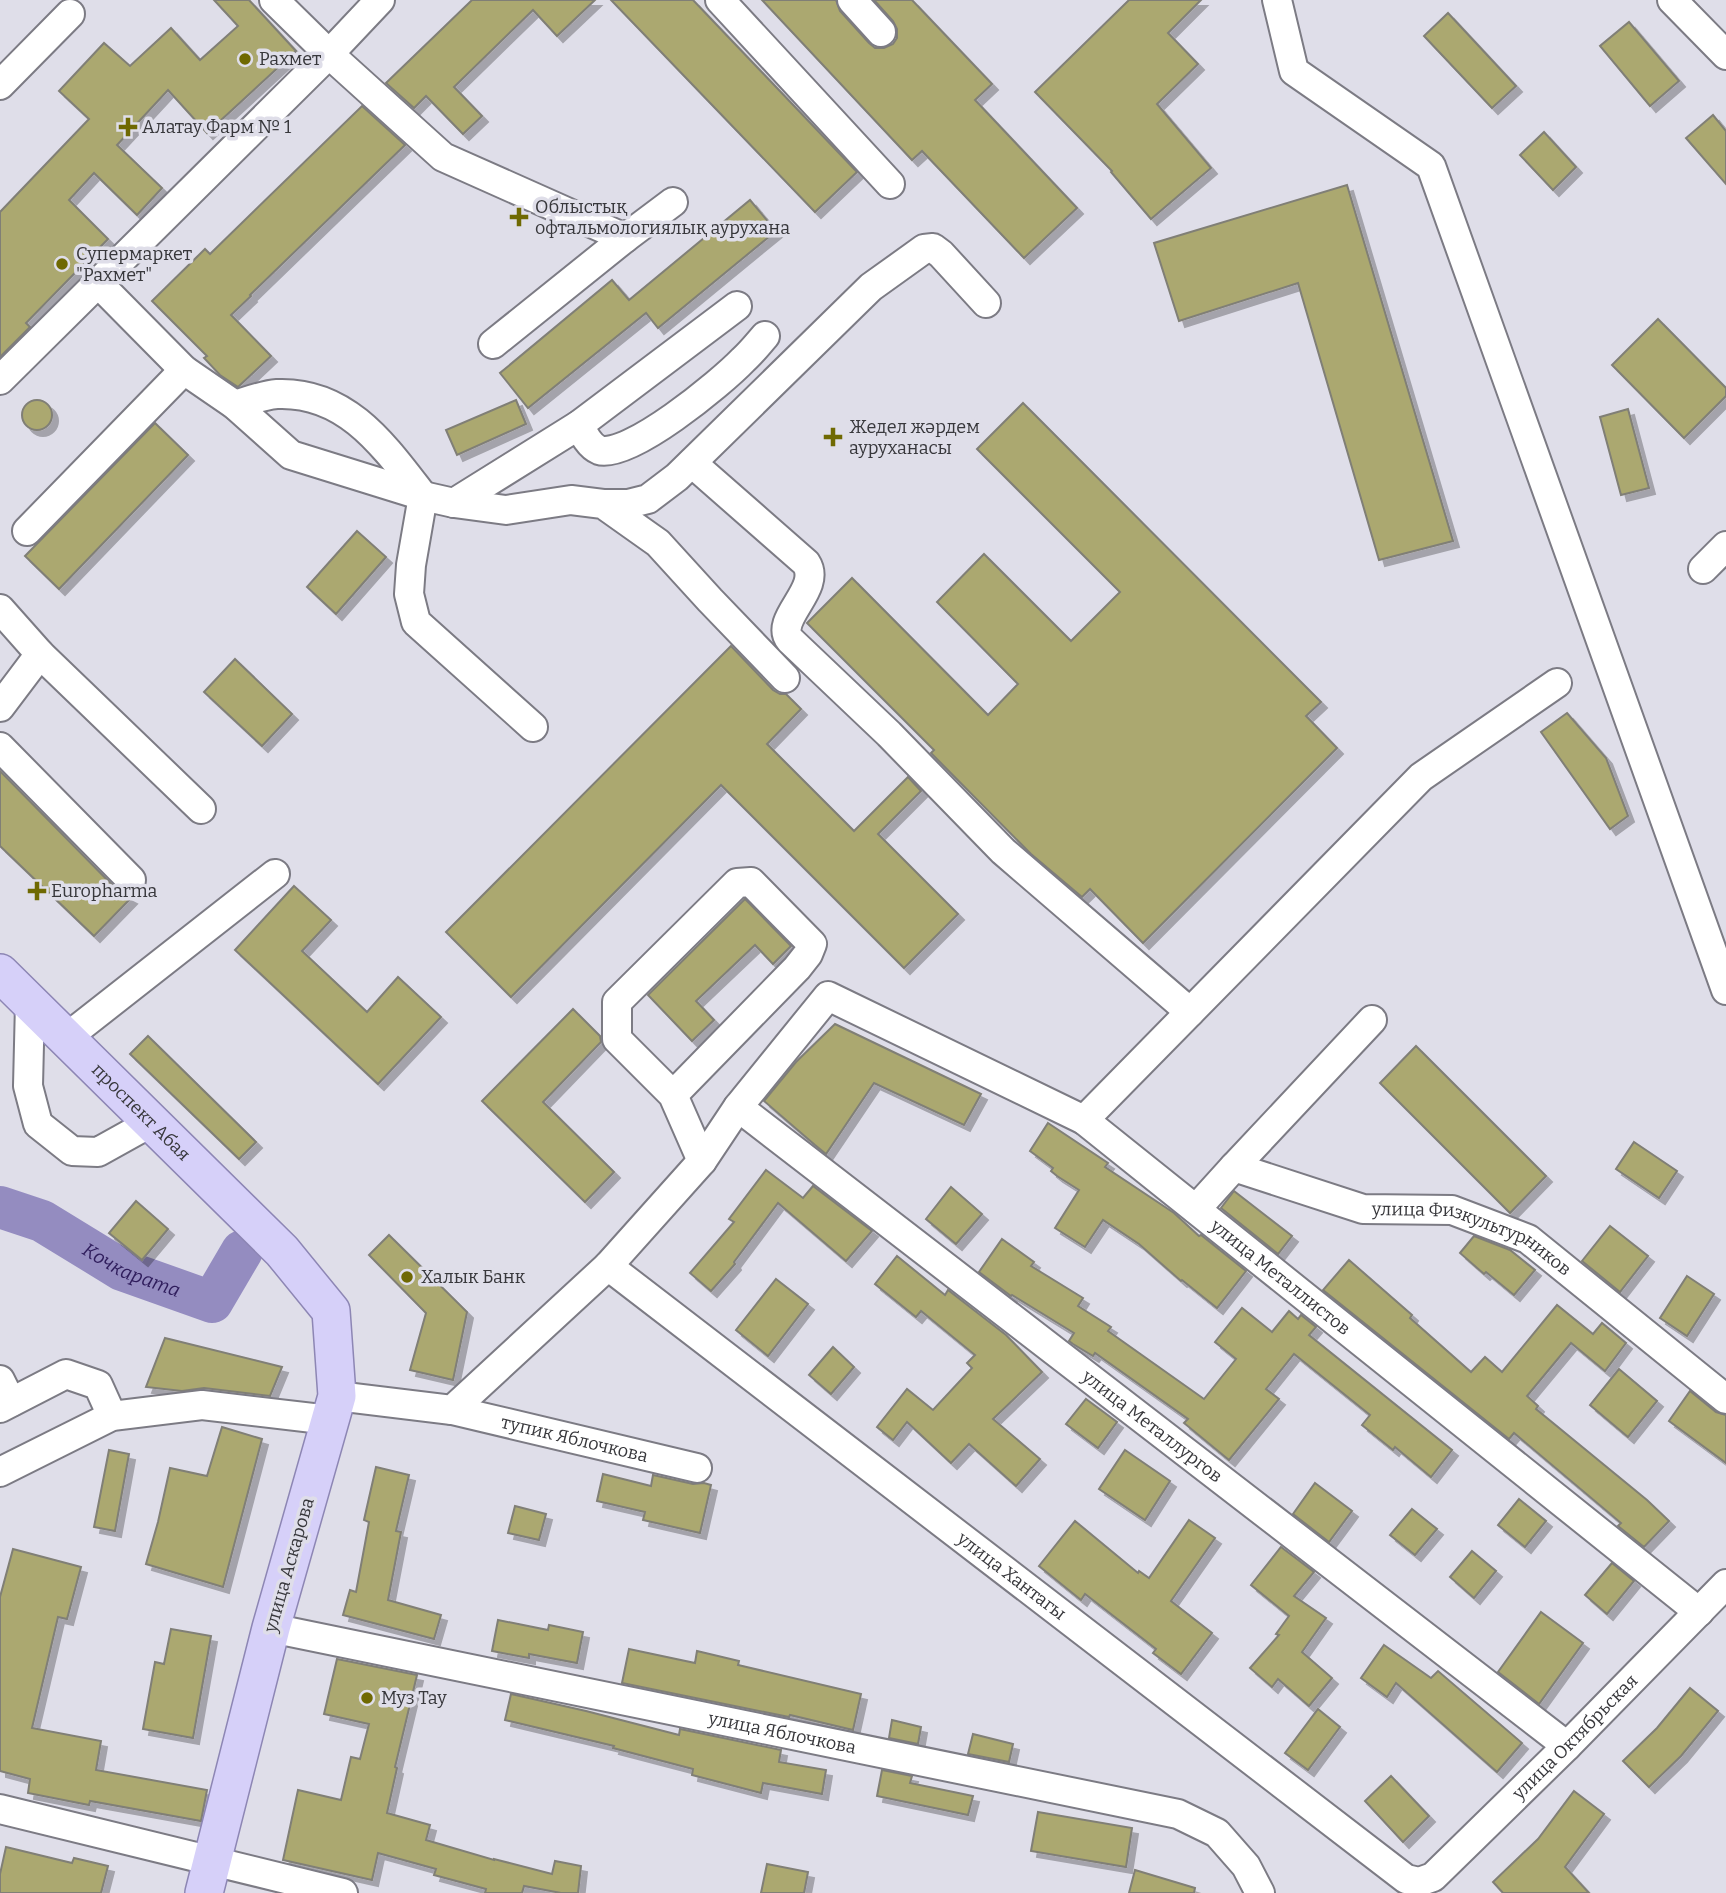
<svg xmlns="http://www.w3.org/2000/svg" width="1726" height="1893" viewBox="0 0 1726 1893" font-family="Bitter,serif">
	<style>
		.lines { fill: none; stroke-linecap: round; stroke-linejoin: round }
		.river { stroke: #948cc0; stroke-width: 42 }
		.building { fill: #aba86f; stroke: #807f76; stroke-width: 2; filter: url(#shadow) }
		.minor-casing { stroke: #7c7b84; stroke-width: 32 }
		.major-casing { stroke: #8d86b4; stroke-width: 40 }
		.minor { stroke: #fff; stroke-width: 28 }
		.major { stroke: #d6d0f9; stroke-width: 37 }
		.poi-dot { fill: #6f6902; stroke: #dfdee9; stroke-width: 2.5 }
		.labels { text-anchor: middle; stroke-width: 7; stroke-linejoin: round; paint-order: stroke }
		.poi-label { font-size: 18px; fill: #38383c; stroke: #dfdee9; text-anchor: start }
		.street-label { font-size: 18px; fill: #38383c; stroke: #dfdee9 }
		.water-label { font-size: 19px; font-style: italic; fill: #2f1d5c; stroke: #dfdee9 }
	</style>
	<defs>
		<filter id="shadow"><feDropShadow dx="6" dy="6" stdDeviation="0" flood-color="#0004"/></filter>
	</defs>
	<rect width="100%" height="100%" fill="#dfdee9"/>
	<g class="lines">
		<!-- river -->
		<path class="river" id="s1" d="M0,1207l42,14 80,49 90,32 30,-51"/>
	</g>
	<!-- building -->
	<g class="building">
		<polygon points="214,0 249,0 296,51 207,133 168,90 117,145 162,188 137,215 94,173 69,200 108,239 26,323 30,327 0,357 0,212 89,119 59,91 104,43 130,66 171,28 200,60 238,26"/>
		<polygon points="472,0 595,0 557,36 533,10 454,87 482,116 463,134 426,96 414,108 386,83"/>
		<polygon points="611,0 693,0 857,172 815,212"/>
		<polygon points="762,0 836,0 840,11 869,43 875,48 884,48 893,44 897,38 897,29 893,21 874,0 912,0 992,84 975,100 1077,208 1024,258 922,151 912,160"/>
		<polygon points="1129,0 1201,0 1168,33 1198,64 1157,104 1211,168 1151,219 1111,172 1112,171 1035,92"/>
		<polygon points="1448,13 1516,86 1492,108 1424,36"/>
		<polygon points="1629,22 1679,81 1650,106 1600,46"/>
		<polygon points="362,106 405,145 250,295 251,296 231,315 271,356 238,387 220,375 204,358 207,356 152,301 205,249 210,254"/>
		<polygon points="1713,115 1726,131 1726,184 1686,138"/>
		<polygon points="1544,132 1576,167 1553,190 1520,155"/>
		<polygon points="1347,185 1453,541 1379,560 1298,283 1179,321 1154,243"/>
		<polygon points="750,200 776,231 658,328 646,313 528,408 500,373 612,280 629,300"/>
		<polygon points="1658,319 1726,388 1726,396 1684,438 1612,365"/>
		<polygon points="516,400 526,424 457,455 446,430"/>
		<circle cx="37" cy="415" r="15"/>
		<polygon points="1023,403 1321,702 1306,716 1337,748 1143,943 1090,889 1082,897 1031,854 931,753 934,750 807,623 852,578 988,715 1018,684 937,602 984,554 1071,641 1120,592 977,449"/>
		<polygon points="1628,409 1649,488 1621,495 1600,417"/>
		<polygon points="155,423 188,455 59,589 25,556"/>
		<polygon points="357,531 386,557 336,614 307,587"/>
		<polygon points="731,646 773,690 780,694 786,694 801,709 767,744 854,831 908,777 921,791 878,834 958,914 904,968 721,785 511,997 446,932"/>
		<polygon points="235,659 292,714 262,746 204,692"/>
		<polygon points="1567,713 1606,758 1628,816 1610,829 1541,732"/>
		<polygon points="0,771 119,892 131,898 94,936 0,846"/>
		<polygon points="294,886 331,920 302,951 367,1012 398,977 441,1017 378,1084 235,950"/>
		<polygon points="745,899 791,946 773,964 755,945 696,1001 714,1020 692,1041 648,995"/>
		<polygon points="573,1009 600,1036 601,1042 543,1102 614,1172 585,1202 482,1101"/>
		<polygon points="835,1024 981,1094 964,1125 874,1083 826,1154 815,1145 764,1101 796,1062"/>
		<polygon points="148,1036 256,1142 239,1159 130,1054"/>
		<polygon points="1416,1046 1546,1176 1510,1213 1380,1083"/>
		<polygon points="1048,1123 1108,1163 1105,1167 1174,1213 1199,1236 1201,1235 1246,1271 1217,1308 1182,1280 1181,1281 1139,1244 1103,1220 1085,1247 1055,1228 1079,1190 1057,1176 1051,1171 1053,1168 1030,1151"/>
		<polygon points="1634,1142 1677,1171 1659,1198 1616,1169"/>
		<polygon points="766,1170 803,1198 813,1186 872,1231 846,1261 778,1203 734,1262 735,1264 711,1291 690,1273 734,1222 729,1219"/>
		<polygon points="951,1187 982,1214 956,1244 926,1219"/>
		<polygon points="1234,1191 1292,1236 1278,1254 1221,1208"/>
		<polygon points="136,1201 168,1229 142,1260 109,1233"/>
		<polygon points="1610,1226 1648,1256 1620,1292 1582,1261"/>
		<polygon points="389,1235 467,1312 453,1380 410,1370 426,1313 369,1255"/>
		<polygon points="1474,1236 1510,1250 1535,1270 1514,1295 1486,1272 1484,1274 1460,1253"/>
		<polygon points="1002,1239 1034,1262 1031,1266 1083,1298 1078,1306 1111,1327 1108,1331 1204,1399 1236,1359 1215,1342 1242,1308 1272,1332 1289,1311 1298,1319 1301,1315 1316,1327 1309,1335 1452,1450 1431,1477 1395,1447 1393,1450 1362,1425 1370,1415 1294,1354 1266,1389 1279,1399 1229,1460 1184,1423 1188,1419 1095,1353 1093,1356 1073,1344 1069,1341 1074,1333 1012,1295 1011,1296 979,1272"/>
		<polygon points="897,1256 945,1295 948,1290 1006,1335 1042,1372 993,1419 1040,1459 1016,1486 969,1444 951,1463 907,1422 893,1440 877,1427 907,1389 933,1410 972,1368 967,1363 975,1355 921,1311 916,1317 875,1284"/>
		<polygon points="1349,1260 1412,1315 1410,1318 1471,1372 1485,1357 1502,1372 1557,1305 1593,1334 1602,1323 1626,1343 1605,1371 1571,1343 1527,1396 1538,1406 1536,1409 1647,1500 1669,1521 1644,1547 1618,1526 1621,1523 1514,1433 1509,1439 1323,1290"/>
		<polygon points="1687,1276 1714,1294 1687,1336 1660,1318"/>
		<polygon points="776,1279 808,1304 768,1356 736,1330"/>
		<polygon points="165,1338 282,1367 270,1396 204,1388 182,1391 146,1387"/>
		<polygon points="833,1347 854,1367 831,1394 809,1375"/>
		<polygon points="1619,1369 1657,1401 1628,1437 1590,1405"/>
		<polygon points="1690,1391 1716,1412 1726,1415 1726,1463 1669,1421"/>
		<polygon points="1086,1399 1117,1422 1098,1448 1066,1424"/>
		<polygon points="222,1427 262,1439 223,1587 146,1564 158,1522 170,1468 207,1476"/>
		<polygon points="109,1450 129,1454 115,1531 94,1527"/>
		<polygon points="1125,1450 1170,1481 1145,1520 1099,1489"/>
		<polygon points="376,1467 409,1475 396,1531 401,1532 388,1600 441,1615 434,1639 343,1615 350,1590 356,1592 369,1522 364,1520"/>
		<polygon points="603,1474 651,1486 653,1475 693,1484 704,1483 711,1485 700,1533 643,1520 645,1512 597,1501"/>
		<polygon points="1315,1483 1352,1511 1329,1542 1293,1514"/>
		<polygon points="1519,1499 1546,1521 1525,1547 1498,1525"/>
		<polygon points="515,1506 546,1514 539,1540 508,1533"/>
		<polygon points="1412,1509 1437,1529 1415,1555 1390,1535"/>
		<polygon points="1189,1520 1215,1538 1171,1601 1212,1633 1181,1674 1153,1653 1156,1649 1085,1594 1081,1600 1039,1566 1075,1521 1138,1573 1139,1571 1149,1578"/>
		<polygon points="1281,1547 1314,1572 1294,1596 1326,1618 1302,1652 1332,1678 1309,1706 1278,1679 1272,1687 1250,1668 1279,1635 1276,1634 1289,1616 1251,1585"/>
		<polygon points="13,1549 81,1567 67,1619 58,1617 32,1728 101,1741 96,1770 207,1790 201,1821 90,1801 89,1805 28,1793 30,1779 0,1771 0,1597"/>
		<polygon points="1472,1551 1496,1571 1474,1598 1450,1577"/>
		<polygon points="1612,1563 1634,1581 1607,1614 1585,1595"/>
		<polygon points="1541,1612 1583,1643 1539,1704 1498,1672"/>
		<polygon points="498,1620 548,1630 549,1625 583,1632 577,1663 529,1654 529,1658 492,1651"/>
		<polygon points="171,1629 211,1636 193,1738 143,1729 155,1662 164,1664"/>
		<polygon points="1384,1645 1431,1678 1438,1671 1522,1743 1497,1772 1396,1683 1387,1697 1361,1678"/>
		<polygon points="629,1649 695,1663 697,1651 739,1661 738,1665 861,1694 853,1730 790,1715 789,1717 622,1683"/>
		<polygon points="337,1659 417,1675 395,1767 397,1768 387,1813 430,1825 426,1840 494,1860 494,1859 552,1874 555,1861 581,1866 578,1893 561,1893 524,1886 522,1893 485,1893 486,1889 434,1875 436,1869 378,1853 372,1880 283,1860 298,1790 341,1800 351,1757 360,1759 369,1724 324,1714"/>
		<polygon points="1690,1688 1718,1711 1681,1756 1649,1787 1623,1761 1657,1728"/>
		<polygon points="511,1694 586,1711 679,1735 680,1729 781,1750 779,1762 826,1770 822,1794 763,1783 761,1793 692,1775 693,1769 613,1748 614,1746 505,1720"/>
		<polygon points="1318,1709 1340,1727 1308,1770 1285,1753"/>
		<polygon points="892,1720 921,1727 918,1744 889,1738"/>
		<polygon points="973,1734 1013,1744 1009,1762 968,1754"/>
		<polygon points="882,1770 912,1776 910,1783 973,1796 968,1815 877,1796"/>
		<polygon points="1391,1776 1429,1816 1403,1842 1365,1801"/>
		<polygon points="1574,1791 1604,1814 1565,1867 1589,1893 1503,1893 1493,1882 1538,1839"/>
		<polygon points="1038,1812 1132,1828 1126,1867 1031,1851"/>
		<polygon points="6,1847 72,1863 74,1858 108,1866 101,1893 0,1893 0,1874"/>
		<polygon points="767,1864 808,1872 804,1893 761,1893"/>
		<polygon points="1135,1870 1195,1888 1194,1893 1129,1893"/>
	</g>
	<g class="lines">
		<!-- minor casing -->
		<g class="minor-casing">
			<g id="minor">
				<polyline points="274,0 329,54 443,157 625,238"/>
				<polyline points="720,0 890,184"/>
				<polyline points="852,0 881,32"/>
				<polyline points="1277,0 1294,71 1431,166 1726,990"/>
				<polyline points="1672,0 1726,55"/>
				<polyline points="0,85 70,14"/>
				<polyline points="97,282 184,370 235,405 291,455 423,496 454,503 506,510 571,500 603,504 658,543 710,600 785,678"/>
				<polyline points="493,344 625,238 673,202"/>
				<polyline points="0,380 329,54 380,0"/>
				<path d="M235,405c13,-4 28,-10 42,-11 70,-3 108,53 146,102l-12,69 -2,29 7,28 117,105"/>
				<path d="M579,425c4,8 10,21 20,25 29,10 123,-68 144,-90 8,-7 15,-16 22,-24"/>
				<path d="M692,463l114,100c17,26 -33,56 -16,77l99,94 114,117 187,161"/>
				<polyline points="454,503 579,425 737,306"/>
				<polyline points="603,504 628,504 648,499 677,477 871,287 924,249 933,248 941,254 986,303"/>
				<polyline points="27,531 184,370"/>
				<polyline points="1703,569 1726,546"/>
				<polyline points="0,609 40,654 201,809"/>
				<polyline points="0,707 40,654"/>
				<polyline points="0,747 131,880"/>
				<polyline points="30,1003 28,1086 38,1124 72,1151 98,1152 152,1122"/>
				<polyline points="66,1038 275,874"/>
				<polyline points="673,1095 797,968 808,954 812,944 751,882 737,883 617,1002 617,1039 673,1095 702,1161"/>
				<path id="s2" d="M738,1107l829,639"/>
				<polyline points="1084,1120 1421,777 1557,683"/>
				<polyline points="1234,1167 1372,1020"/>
				<path id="s3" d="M1196,1209l38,-42 129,42 89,1 76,29 198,160"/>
				<path id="s4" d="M608,1266l798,613 13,3 14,-5 134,-131 159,-162"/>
				<polyline points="0,1380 11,1402"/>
				<path id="s5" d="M337,1396l115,14 156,-144 94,-105 36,-54 90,-111 256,124 615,492"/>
				<polyline points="0,1408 66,1374 98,1385 112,1416"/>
				<path id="s6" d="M452,1410l245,58"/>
				<polyline points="0,1472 112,1416 202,1405 330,1420"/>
				<path id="s7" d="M271,1628l907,186 39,19 29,33 14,27"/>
				<polyline points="0,1809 343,1893"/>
			</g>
		</g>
		<!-- major casing -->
		<g class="major-casing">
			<g id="major">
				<path id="s8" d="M0,973l282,278 49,60 6,85 -66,232 -67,265"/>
			</g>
		</g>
		<!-- minor -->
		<use href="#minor" class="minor"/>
		<!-- major -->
		<use href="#major" class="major"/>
	</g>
	<!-- markers -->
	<g class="poi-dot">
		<circle cx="245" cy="59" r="7"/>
		<path d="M124.5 116.5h7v7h7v7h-7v7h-7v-7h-7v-7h7z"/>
		<path d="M515.5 206.5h7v7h7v7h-7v7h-7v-7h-7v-7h7z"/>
		<circle cx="62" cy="264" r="7"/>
		<path d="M829.5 426.5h7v7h7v7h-7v7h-7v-7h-7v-7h7z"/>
		<path d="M33.5 880.5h7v7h7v7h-7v7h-7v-7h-7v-7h7z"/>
		<circle cx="407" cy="1277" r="7"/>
		<circle cx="367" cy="1698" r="7"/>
	</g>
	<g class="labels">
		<!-- poi labels -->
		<g class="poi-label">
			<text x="259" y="65">Рахмет</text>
			<text x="142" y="133">Алатау Фарм № 1</text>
			<text x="535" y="213">Облыстық<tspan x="535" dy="21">офтальмологиялық аурухана</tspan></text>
			<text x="76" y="260">Супермаркет<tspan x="76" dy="21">"Рахмет"</tspan></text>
			<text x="849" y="433">Жедел жәрдем<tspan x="849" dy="21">ауруханасы</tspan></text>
			<text x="51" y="897">Europharma</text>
			<text x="421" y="1283">Халык Банк</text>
			<text x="381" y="1704">Муз Тау</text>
		</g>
		<!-- street labels -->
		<g class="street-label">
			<text dy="6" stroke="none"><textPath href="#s8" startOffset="198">проспект Абая</textPath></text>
			<text dy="6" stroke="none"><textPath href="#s3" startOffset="308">улица Физкультурников</textPath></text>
			<text dy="6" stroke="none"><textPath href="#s5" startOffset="1213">улица Металлистов</textPath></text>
			<text dy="6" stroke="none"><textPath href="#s2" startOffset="523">улица Металлургов</textPath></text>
			<text dy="6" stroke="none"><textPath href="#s6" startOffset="126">тупик Яблочкова</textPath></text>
			<text transform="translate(289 1565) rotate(-74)" y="6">улица Аскарова</text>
			<text dy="6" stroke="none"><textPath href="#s4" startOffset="509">улица Хантагы</textPath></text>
			<text dy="6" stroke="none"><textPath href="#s7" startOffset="522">улица Яблочкова</textPath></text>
			<text dy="6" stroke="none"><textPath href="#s4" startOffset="1234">улица Октябрьская</textPath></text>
		</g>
		<!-- water labels -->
		<g class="water-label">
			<text dy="7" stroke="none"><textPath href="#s1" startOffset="147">Кочкарата</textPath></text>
		</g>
	</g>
</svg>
